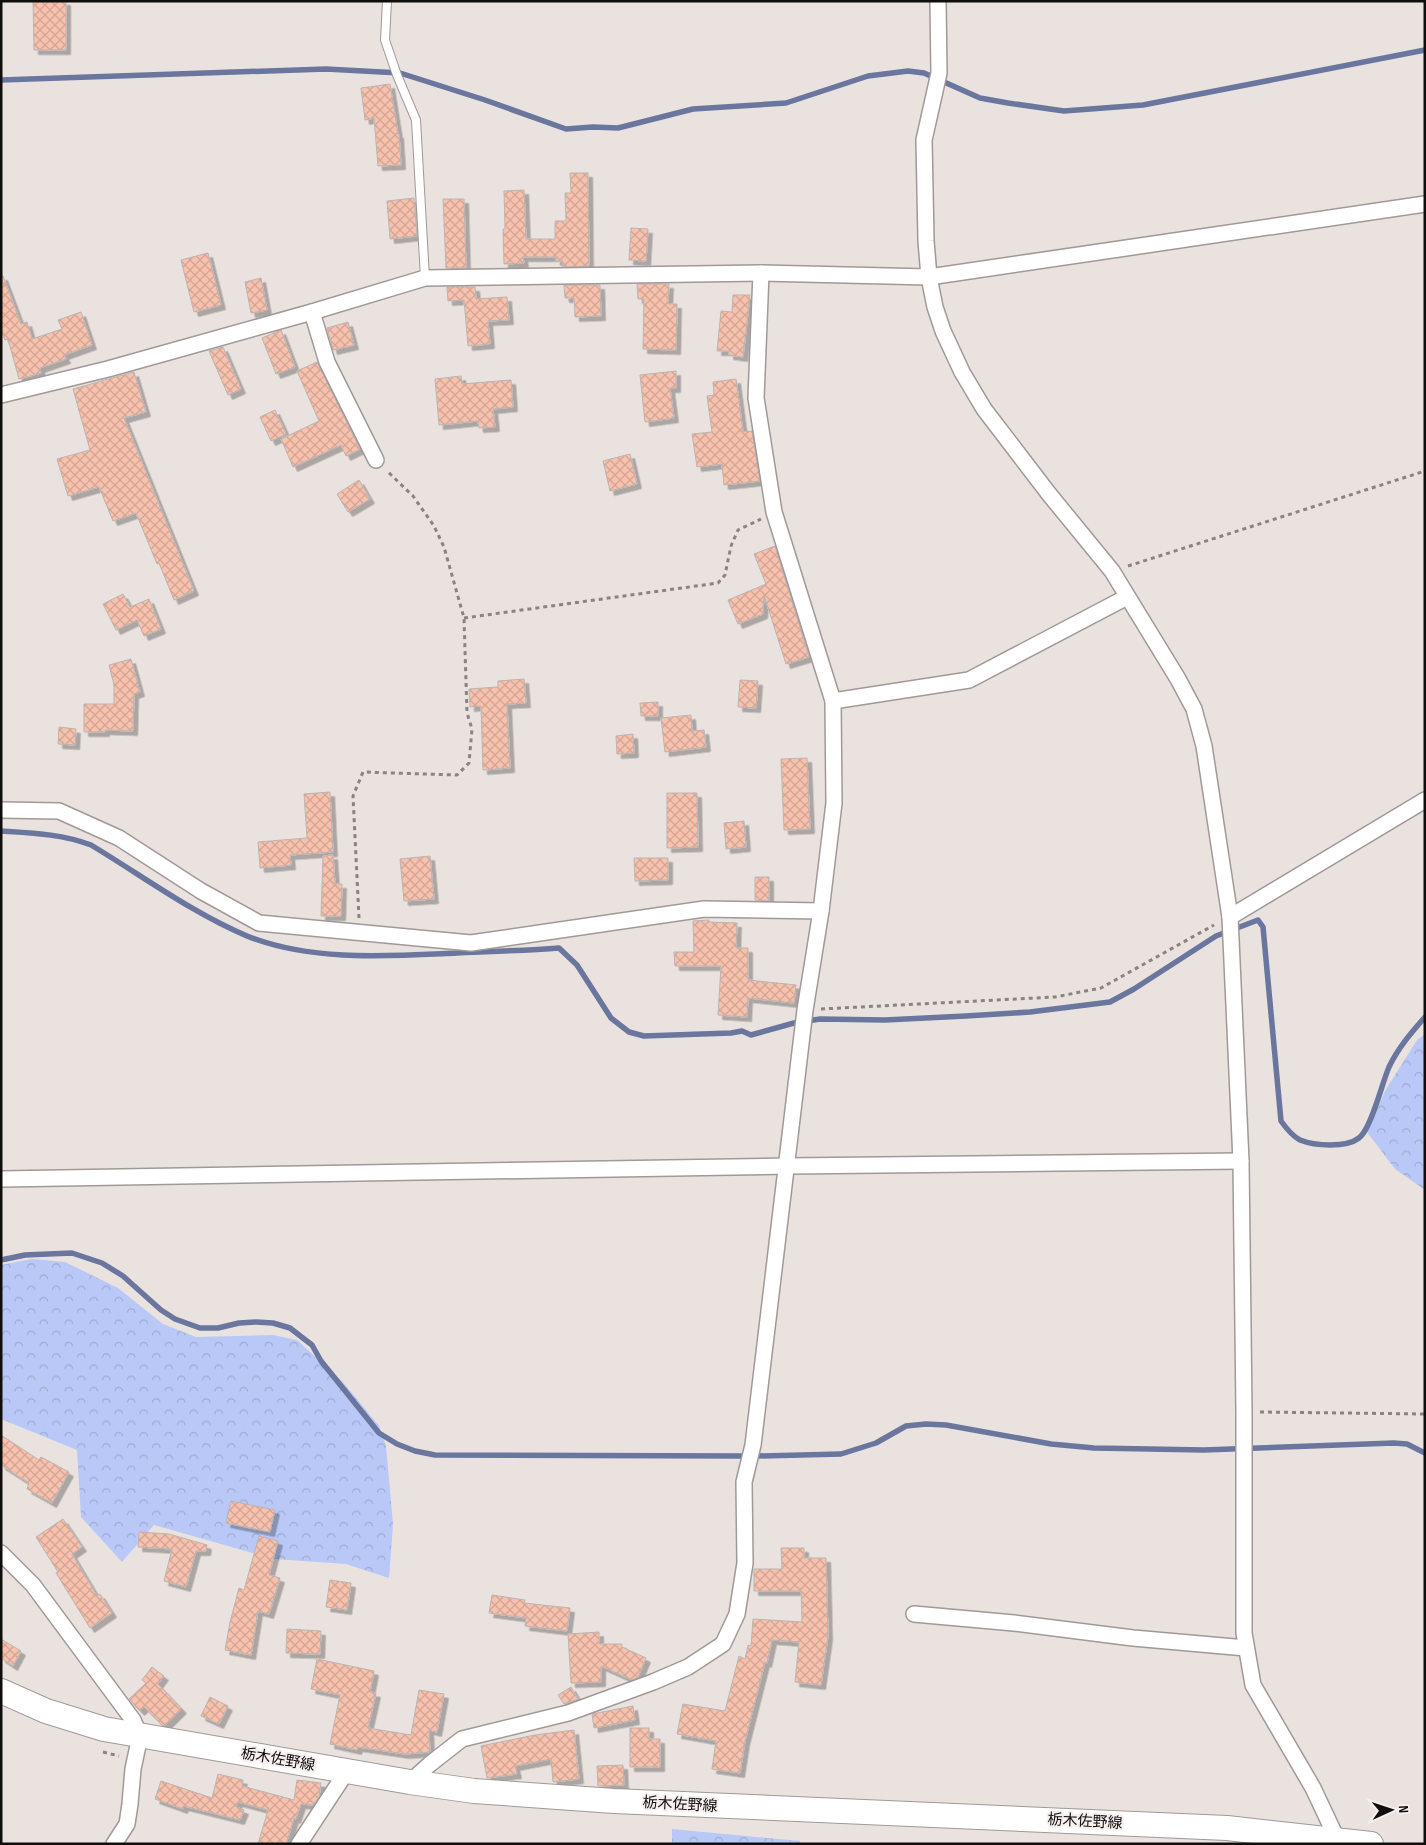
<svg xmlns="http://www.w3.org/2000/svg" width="1426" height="1845" viewBox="0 0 1426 1845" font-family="'Sofia Sans Condensed','Noto Sans JP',sans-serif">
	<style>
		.forest { fill: url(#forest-crowns) }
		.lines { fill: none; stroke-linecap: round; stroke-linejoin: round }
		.stream { stroke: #6a769e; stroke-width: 5.5 }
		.building { fill: url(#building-cross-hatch); stroke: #bbb4b1; filter: url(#shadow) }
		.lane-casing { stroke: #a09997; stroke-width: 10 }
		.street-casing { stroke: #a09997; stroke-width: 18 }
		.primary-casing { stroke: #a09997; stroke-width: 26 }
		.path { stroke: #898482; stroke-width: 3; stroke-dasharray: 4 4; stroke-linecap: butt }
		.lane { stroke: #fff; stroke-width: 8 }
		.street { stroke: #fff; stroke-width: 15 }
		.primary { stroke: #fff; stroke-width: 24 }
		.labels { text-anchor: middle; stroke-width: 4; stroke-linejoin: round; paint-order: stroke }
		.street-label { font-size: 15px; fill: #100e0d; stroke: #f6efed }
	</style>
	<defs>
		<pattern id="forest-crowns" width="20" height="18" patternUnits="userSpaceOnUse" patternTransform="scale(1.25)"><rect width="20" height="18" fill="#b9c8f6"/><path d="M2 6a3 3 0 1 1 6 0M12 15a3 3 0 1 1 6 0" fill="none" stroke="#9eabd2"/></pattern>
		<pattern id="building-cross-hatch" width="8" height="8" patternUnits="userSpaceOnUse" patternTransform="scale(1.25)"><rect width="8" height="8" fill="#f7c1ad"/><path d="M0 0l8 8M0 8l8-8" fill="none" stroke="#d3a594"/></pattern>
		<filter id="shadow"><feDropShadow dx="4.5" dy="4.5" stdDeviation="0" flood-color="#0004"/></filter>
	</defs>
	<rect width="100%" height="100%" fill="#e9e2df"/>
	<!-- forest -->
	<g class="forest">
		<polygon points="1425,1034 1425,1190 1395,1169 1367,1132 1385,1091 1417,1040"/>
		<polygon points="32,1259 65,1262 118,1288 163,1324 196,1337 273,1335 297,1340 342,1381 379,1426 386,1446 393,1524 389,1578 346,1564 274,1559 154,1525 122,1562 81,1517 77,1450 1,1419 1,1265"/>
		<polygon points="672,1829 800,1841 800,1844 672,1844"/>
	</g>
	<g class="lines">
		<!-- stream -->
		<g class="stream">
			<polyline points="1,80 326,69 400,73 485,100 566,129 593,127 618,128 693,109 786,103 868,76 908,71 924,73 980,98 1008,103 1064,111 1143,105 1425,50"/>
			<path d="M1,831c31,2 61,3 90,14 50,30 103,69 156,91 65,26 142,20 210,17 34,-2 68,-2 102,-5l18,17 34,53 18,14 15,4 87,-3 11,-2 9,4 43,-12 26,-4 65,1 81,-4 64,-4 80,-10 24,-13 82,-53 42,-16 5,7 18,194c5,7 11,15 19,19 15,6 46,8 59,-2 12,-9 23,-55 30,-71 9,-19 22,-34 36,-50"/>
			<polyline points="1,1260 25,1255 72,1253 102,1263 123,1276 161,1310 175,1319 200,1328 218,1328 239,1323 256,1322 273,1323 290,1328 312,1345 321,1361 379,1433 397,1444 415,1451 435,1455 741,1456"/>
			<polyline points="758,1456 841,1454 876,1443 906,1426 926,1424 946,1425 1051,1444 1094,1448 1204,1450 1394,1443 1407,1444 1425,1453"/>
		</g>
	</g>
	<!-- building -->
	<g class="building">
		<polygon points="33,1 66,1 66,50 34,50"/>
		<polygon points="390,84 398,134 399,134 401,165 378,166 374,118 365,120 361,88"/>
		<polygon points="570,173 588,173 589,266 563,267 563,261 556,261 556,257 523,257 524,263 504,264 503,229 505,229 504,191 524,190 526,239 555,239 555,221 566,221 565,193 571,193"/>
		<polygon points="414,198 417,236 390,239 387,201"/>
		<polygon points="443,199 464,199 466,268 446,268"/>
		<polygon points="631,228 648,229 646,261 629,260"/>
		<polygon points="208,253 221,305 194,312 181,260"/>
		<polygon points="1,276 3,276 21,324 27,322 32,339 62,329 58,320 81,312 92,345 64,355 66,359 40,368 41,373 19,379 8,339 5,340 1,330"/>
		<polygon points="261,278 267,310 251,313 245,282"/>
		<polygon points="637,284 669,284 668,304 677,304 676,350 643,349 644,299 638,299"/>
		<polygon points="564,285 600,285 601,316 575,317 574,298 565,298"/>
		<polygon points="447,287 475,287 476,299 507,297 509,320 488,321 490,344 468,346 464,300 448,301"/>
		<polygon points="733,295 750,295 743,357 729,355 729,351 717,351 721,311 732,312"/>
		<polygon points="348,322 354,345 333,350 327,328"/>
		<polygon points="281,330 295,367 276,374 262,338"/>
		<polygon points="223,347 241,389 228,395 209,351"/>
		<polygon points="317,362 360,449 346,456 341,445 293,467 281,439 319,421 297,371"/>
		<polygon points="676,371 676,388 670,388 674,418 645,422 640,375"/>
		<polygon points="134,372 146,412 124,418 194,591 174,600 159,563 157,564 136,513 113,521 99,487 68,496 57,459 90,450 73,389"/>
		<polygon points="461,376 462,384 511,380 513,407 493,409 495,427 479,428 478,421 439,425 435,379"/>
		<polygon points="736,379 743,432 752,431 760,481 724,485 722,464 697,467 692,434 712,432 707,396 714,395 713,382"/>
		<polygon points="275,410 286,434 271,441 260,417"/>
		<polygon points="630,454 637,484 610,491 603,461"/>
		<polygon points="359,480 370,499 348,512 337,494"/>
		<polygon points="775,546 809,657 786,664 764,595 763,614 738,624 728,600 766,584 754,554"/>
		<polygon points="123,594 130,607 149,599 161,629 144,636 137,620 116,630 103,604"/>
		<polygon points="131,659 140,692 134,694 133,731 105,730 105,732 84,732 84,704 114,704 114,685 109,665"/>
		<polygon points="524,679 526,703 507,704 510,768 483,770 481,706 470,707 469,689 498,687 498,681"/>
		<polygon points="740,680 758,681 756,708 738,707"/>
		<polygon points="658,702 658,716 641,716 640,703"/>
		<polygon points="691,715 692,731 704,730 706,747 665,752 661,718"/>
		<polygon points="59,727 76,729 75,745 58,744"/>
		<polygon points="633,734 634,753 617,754 616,736"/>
		<polygon points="807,758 810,829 784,830 781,759"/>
		<polygon points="330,792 333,852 290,855 291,865 260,868 258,842 307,838 304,794"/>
		<polygon points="667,793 697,793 698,847 667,848"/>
		<polygon points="744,821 746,847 726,849 724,823"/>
		<polygon points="333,855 335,884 342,884 341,916 321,916 323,856"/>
		<polygon points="430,856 434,899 404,901 400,859"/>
		<polygon points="634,858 668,858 668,880 635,881"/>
		<polygon points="755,877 769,877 769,901 755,900"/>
		<polygon points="709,920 709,922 737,923 736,948 748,948 748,980 796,985 794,1003 748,998 747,1017 718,1015 721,966 675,966 674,952 694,952 693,921"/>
		<polygon points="1,1435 39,1460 41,1457 69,1472 52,1503 27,1489 29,1483 1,1465"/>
		<polygon points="231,1501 275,1510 270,1532 226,1523"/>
		<polygon points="63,1519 82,1547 72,1554 97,1596 100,1594 112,1613 90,1628 56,1573 58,1572 36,1537"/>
		<polygon points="139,1532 169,1534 207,1545 206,1551 196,1551 186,1587 164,1581 172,1549 138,1547"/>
		<polygon points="259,1536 278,1541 269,1575 280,1578 269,1614 258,1611 251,1655 225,1650 230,1622 239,1588 244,1590"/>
		<polygon points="781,1548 804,1548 804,1558 826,1558 828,1636 821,1685 795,1682 799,1642 772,1640 767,1663 765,1662 745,1741 740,1773 712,1769 716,1741 677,1734 683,1704 725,1711 739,1656 745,1659 748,1645 751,1646 753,1619 802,1622 801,1591 754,1591 754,1569 782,1569"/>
		<polygon points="330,1580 351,1583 347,1610 326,1607"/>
		<polygon points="492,1595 525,1600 524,1603 570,1608 567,1631 525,1626 526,1618 489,1613"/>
		<polygon points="287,1629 321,1631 320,1654 286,1653"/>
		<polygon points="599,1632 599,1644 622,1644 622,1647 646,1658 638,1677 632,1680 601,1666 601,1682 571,1683 568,1634"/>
		<polygon points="1,1639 21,1651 13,1666 1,1658"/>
		<polygon points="317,1659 374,1671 370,1692 376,1693 368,1728 411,1735 419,1690 444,1694 437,1732 429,1730 430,1752 405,1754 358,1747 357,1750 330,1744 340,1695 311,1689"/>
		<polygon points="152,1667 164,1676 158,1684 182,1709 165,1726 162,1725 144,1707 140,1711 129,1699 146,1683 142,1680"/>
		<polygon points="571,1687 578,1699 564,1704 558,1695"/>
		<polygon points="210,1697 228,1706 219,1724 201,1716"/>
		<polygon points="633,1706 635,1720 594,1728 592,1714"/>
		<polygon points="630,1728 649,1728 649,1739 660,1739 660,1767 630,1767"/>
		<polygon points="574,1730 579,1779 553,1782 551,1759 515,1766 517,1774 487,1778 481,1746 535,1735"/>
		<polygon points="623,1765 624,1785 598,1786 597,1766"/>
		<polygon points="218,1774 243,1780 242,1786 294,1800 297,1780 321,1783 319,1797 313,1805 301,1804 296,1819 294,1818 286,1844 258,1844 268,1810 238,1802 236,1807 244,1810 240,1820 184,1806 183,1809 155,1799 161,1781 212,1798"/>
	</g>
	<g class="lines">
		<!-- lane casing -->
		<g class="lane-casing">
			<polyline id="lane" points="387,1 385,40 397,75 416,120 425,278"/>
		</g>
		<!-- street casing -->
		<g class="street-casing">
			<g id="street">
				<polyline points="938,1 939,73 924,140 926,241 929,277 935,307 943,331 962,372 984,409 1049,494 1112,571 1178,679 1194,709 1204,746 1230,917 1241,1161 1244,1412 1244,1633 1253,1685 1313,1788 1337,1839"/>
				<polyline points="312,312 327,362 376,460"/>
				<polyline points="1,395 108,369 312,312 425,278 761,273 929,277 1425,204"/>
				<polyline points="833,701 969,680 1127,597"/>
				<polyline points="1,810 59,811 119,838 201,891 259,923 471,943 704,909 821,911"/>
				<polyline points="1230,917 1425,800"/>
				<polyline points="1,1179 788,1166 1241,1161"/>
				<polyline points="1,1553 33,1585 133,1720 140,1736 133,1769 130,1804 127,1824 114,1844"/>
				<polyline points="914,1614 1014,1623 1133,1638 1246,1648"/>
				<polyline points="410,1782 430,1764 462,1739 568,1713 653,1682 688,1667 723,1644 737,1614 745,1563 744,1482 753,1445 805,1010 821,911 834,803 833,701 774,512 756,398 761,273"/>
				<polyline points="299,1844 347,1771"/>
			</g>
		</g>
		<!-- primary casing -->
		<g class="primary-casing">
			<polyline id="primary" points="1,1691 46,1711 104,1729 410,1782 474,1791 614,1801 1227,1828 1371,1844"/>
		</g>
		<!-- path -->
		<g class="path">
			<polyline points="1128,566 1425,471"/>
			<polyline points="464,618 718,583 725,575 731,546 738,530 761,519"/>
			<polyline points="359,918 353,796 363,772 457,775 469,763 472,729 467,713 464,618 444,547 434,526 413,496 387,471"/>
			<polyline points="821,1009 1055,997 1101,988 1214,925"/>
			<polyline points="1260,1412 1425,1414"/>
			<polyline points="103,1752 119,1756"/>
		</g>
		<!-- lane -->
		<use href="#lane" class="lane"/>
		<!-- street -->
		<use href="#street" class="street"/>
		<!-- primary -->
		<use href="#primary" class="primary"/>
	</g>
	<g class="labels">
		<!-- street labels -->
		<g class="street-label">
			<text transform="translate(278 1759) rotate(10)" y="5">栃木佐野線</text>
			<text transform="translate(680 1804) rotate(3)" y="5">栃木佐野線</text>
			<text transform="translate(1085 1821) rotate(3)" y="5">栃木佐野線</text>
		</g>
	</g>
	<!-- border -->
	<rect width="1426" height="1845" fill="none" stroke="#100e0d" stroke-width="5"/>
	<!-- north arrow -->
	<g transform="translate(1391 1810) rotate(87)" stroke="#f6efed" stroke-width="4" paint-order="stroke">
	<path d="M0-4L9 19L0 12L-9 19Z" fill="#100e0d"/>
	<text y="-8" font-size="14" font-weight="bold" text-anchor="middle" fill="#100e0d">N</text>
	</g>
</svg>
